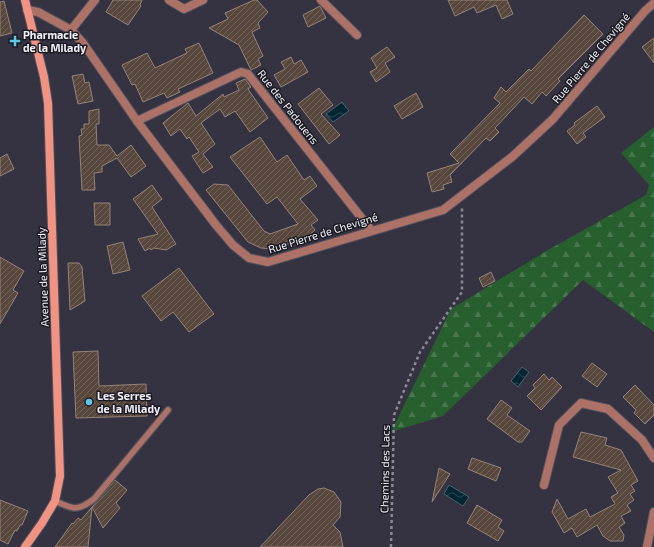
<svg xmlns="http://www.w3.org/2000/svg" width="654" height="547" viewBox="0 0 654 547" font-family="'Exo 2',sans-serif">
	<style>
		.forest { fill: url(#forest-firs) }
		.water { fill: url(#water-waves); stroke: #4a636e }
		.building { fill: url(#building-hatch); stroke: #958378 }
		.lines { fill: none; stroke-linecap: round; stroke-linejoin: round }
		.service-casing { stroke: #53505e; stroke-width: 8 }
		.minor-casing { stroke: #53505e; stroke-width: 10 }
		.secondary-casing { stroke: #53505e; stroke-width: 10 }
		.path { stroke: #8b8995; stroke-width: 2.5; stroke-dasharray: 3 3; stroke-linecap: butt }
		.service { stroke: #ad7267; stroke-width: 5.5 }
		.minor { stroke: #ad7267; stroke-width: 8 }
		.secondary { stroke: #f09383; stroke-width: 8 }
		.poi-dot { fill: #5cc7e7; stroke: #1c1b22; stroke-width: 1.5 }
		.labels { text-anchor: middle; stroke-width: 3; stroke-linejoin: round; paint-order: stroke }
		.poi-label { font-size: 11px; font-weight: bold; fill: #f1eff9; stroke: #1c1b22; text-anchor: start }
		.street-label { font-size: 11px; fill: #f1eff9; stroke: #1c1b22 }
	</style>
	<defs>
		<pattern id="forest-firs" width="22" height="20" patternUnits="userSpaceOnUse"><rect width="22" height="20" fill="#285f2f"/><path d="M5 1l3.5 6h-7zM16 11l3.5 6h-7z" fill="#48764e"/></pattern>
		<pattern id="water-waves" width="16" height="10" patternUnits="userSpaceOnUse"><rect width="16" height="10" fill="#032732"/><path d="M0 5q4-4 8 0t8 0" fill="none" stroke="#284750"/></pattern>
		<pattern id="building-hatch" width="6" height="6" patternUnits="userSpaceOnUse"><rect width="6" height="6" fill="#57473d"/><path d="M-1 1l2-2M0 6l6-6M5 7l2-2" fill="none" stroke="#70625a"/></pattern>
	</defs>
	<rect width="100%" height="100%" fill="#353241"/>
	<!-- forest -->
	<polygon class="forest" points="654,127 654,332 583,280 443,416 391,432 451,309 548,250 646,195 649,185 621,153"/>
	<!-- water -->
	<g class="water">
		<polygon points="342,102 349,111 333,122 326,114"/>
		<polygon points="522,367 529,372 518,387 511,381"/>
		<polygon points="449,485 469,497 463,506 444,494"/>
	</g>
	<!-- building -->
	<g class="building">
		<polygon points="113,0 142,0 140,5 141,6 128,25 106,12"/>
		<polygon points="254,0 257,0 268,12 258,23 260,28 252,32 263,56 258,59 261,65 251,70 239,45 209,28 228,19 225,13"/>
		<polygon points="448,0 507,0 513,14 502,19 496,5 477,13 474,7 455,16"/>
		<polygon points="4,1 12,33 0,36 0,2"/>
		<polygon points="320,6 326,18 308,27 303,15"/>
		<polygon points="584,15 603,34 558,79 560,81 546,96 542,92 532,104 524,97 495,128 499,132 490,141 486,138 450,175 452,182 443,185 444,189 432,192 427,173 459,163 450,154 500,103 494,98 501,87 506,92 529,69 531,71"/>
		<polygon points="654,38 654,63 642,47"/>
		<polygon points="199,43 213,73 178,89 180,92 167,98 164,93 143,102 135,84 132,85 122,65 147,53 155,68 187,53 185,49"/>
		<polygon points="387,47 395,57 385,63 390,72 376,82 370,72 377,68 371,58"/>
		<polygon points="291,57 294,64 301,60 308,72 281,87 274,75 285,69 281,62"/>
		<polygon points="83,74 85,83 89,82 93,101 78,104 72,76"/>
		<polygon points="245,79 251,87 248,89 268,118 250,132 235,111 225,117 220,109 201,123 215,144 203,154 213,167 203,173 192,156 199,152 189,137 187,139 180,129 171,136 163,123 188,103 196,116 223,94 224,97 239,90 236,83"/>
		<polygon points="319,88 333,105 321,114 340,135 329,144 298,104"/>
		<polygon points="416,93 423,107 402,119 394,106"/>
		<polygon points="597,106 605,117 583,133 586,137 577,144 567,131 575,125 574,123"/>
		<polygon points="99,109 99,124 96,124 97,145 109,145 117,156 131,145 146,166 131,177 117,158 102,166 102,172 94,173 95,190 82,190 79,136 82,135 81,129 84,129 84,124 89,124 89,111"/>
		<polygon points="260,137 277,162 287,155 304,180 310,176 317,186 300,199 318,220 311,225 315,230 304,239 272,249 261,248 248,242 206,190 214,184 228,185 264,231 270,234 298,224 277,197 267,204 230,157"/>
		<polygon points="7,154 14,169 0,176 0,158"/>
		<polygon points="152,185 162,199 152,207 176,244 166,250 154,248 151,250 150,248 145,251 138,239 158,234 133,199"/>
		<polygon points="94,203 110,203 110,225 95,225"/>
		<polygon points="123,242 130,270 113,274 107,246"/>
		<polygon points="0,257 24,271 13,290 18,293 0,324"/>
		<polygon points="68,263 79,263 82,267 85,301 70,310"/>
		<polygon points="179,268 214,314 189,332 173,312 161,321 142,296"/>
		<polygon points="491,272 495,281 483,287 479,278"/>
		<polygon points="98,351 99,386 146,384 147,416 76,418 73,352"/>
		<polygon points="592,363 607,374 597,387 582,376"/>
		<polygon points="544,374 549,380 552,377 562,387 541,410 527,396 535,388 533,385"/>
		<polygon points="635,385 654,405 654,415 645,424 634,413 636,410 623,397"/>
		<polygon points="501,400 512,408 507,415 530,431 522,442 518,442 487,419"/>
		<polygon points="581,432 607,438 605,445 621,450 638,481 631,485 635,491 630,494 634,500 627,505 631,511 621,516 625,523 619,527 624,535 623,541 610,541 603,536 597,525 577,537 572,528 564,533 552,512 557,499 568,519 586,509 590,517 615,504 611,497 618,493 608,477 621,470 573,457"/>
		<polygon points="472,458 501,468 496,481 468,469"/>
		<polygon points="439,468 450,474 432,502"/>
		<polygon points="115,480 127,490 116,503 120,508 103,528 92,507"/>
		<polygon points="324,488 334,492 341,502 340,517 333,525 340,532 343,547 260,547 309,495 318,489"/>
		<polygon points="0,500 28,511 22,525 20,525 17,531 15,530 8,544 0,540"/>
		<polygon points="477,505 502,520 498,527 504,531 498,541 467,523"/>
		<polygon points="92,507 88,547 55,547 72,523 73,524 78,518 81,520"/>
	</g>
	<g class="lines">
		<!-- service casing -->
		<g class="service-casing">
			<path id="service" d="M55,501c18,8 22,11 39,-2l74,-89"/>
		</g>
		<!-- minor casing -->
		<g class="minor-casing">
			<g id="minor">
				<polyline points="169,0 184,9 203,0"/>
				<polyline points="321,0 357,35"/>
				<polyline points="27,10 38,12 71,30 83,43 137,121 216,225 233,245 249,258 268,262 443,210 512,157 553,119 645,11 654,3"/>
				<polyline points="71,30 95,0"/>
				<polyline points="137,121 241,72 248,74 371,230"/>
				<polyline points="544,485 559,425 581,403 608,409 642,440 654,458"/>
				<polyline points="647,547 654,512"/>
			</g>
		</g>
		<!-- secondary casing -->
		<g class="secondary-casing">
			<polyline id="secondary" points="25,547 42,523 55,501 60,476 48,103 44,77 25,0"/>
		</g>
		<!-- path -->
		<polyline class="path" points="391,547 394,415 420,352 462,292 462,208"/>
		<!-- service -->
		<use href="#service" class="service"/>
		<!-- minor -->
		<use href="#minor" class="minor"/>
		<!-- secondary -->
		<use href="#secondary" class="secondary"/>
	</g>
	<!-- markers -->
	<g class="poi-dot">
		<path d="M13 35h4v4h4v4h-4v4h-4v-4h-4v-4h4z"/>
		<circle cx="89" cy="402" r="4"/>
	</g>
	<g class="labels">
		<!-- poi labels -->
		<g class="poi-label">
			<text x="23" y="39">Pharmacie<tspan x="23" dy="13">de la Milady</tspan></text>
			<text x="97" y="400">Les Serres<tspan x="97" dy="13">de la Milady</tspan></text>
		</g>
		<!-- street labels -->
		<g class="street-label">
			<text transform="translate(591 58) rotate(-50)" y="4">Rue Pierre de Chevigné</text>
			<text transform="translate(288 107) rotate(52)" y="4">Rue des Padouens</text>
			<text transform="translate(323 233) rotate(-17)" y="4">Rue Pierre de Chevigné</text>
			<text transform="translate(43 277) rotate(-92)" y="4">Avenue de la Milady</text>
			<text transform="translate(385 469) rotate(-89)" y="4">Chemins des Lacs</text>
		</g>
	</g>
</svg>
